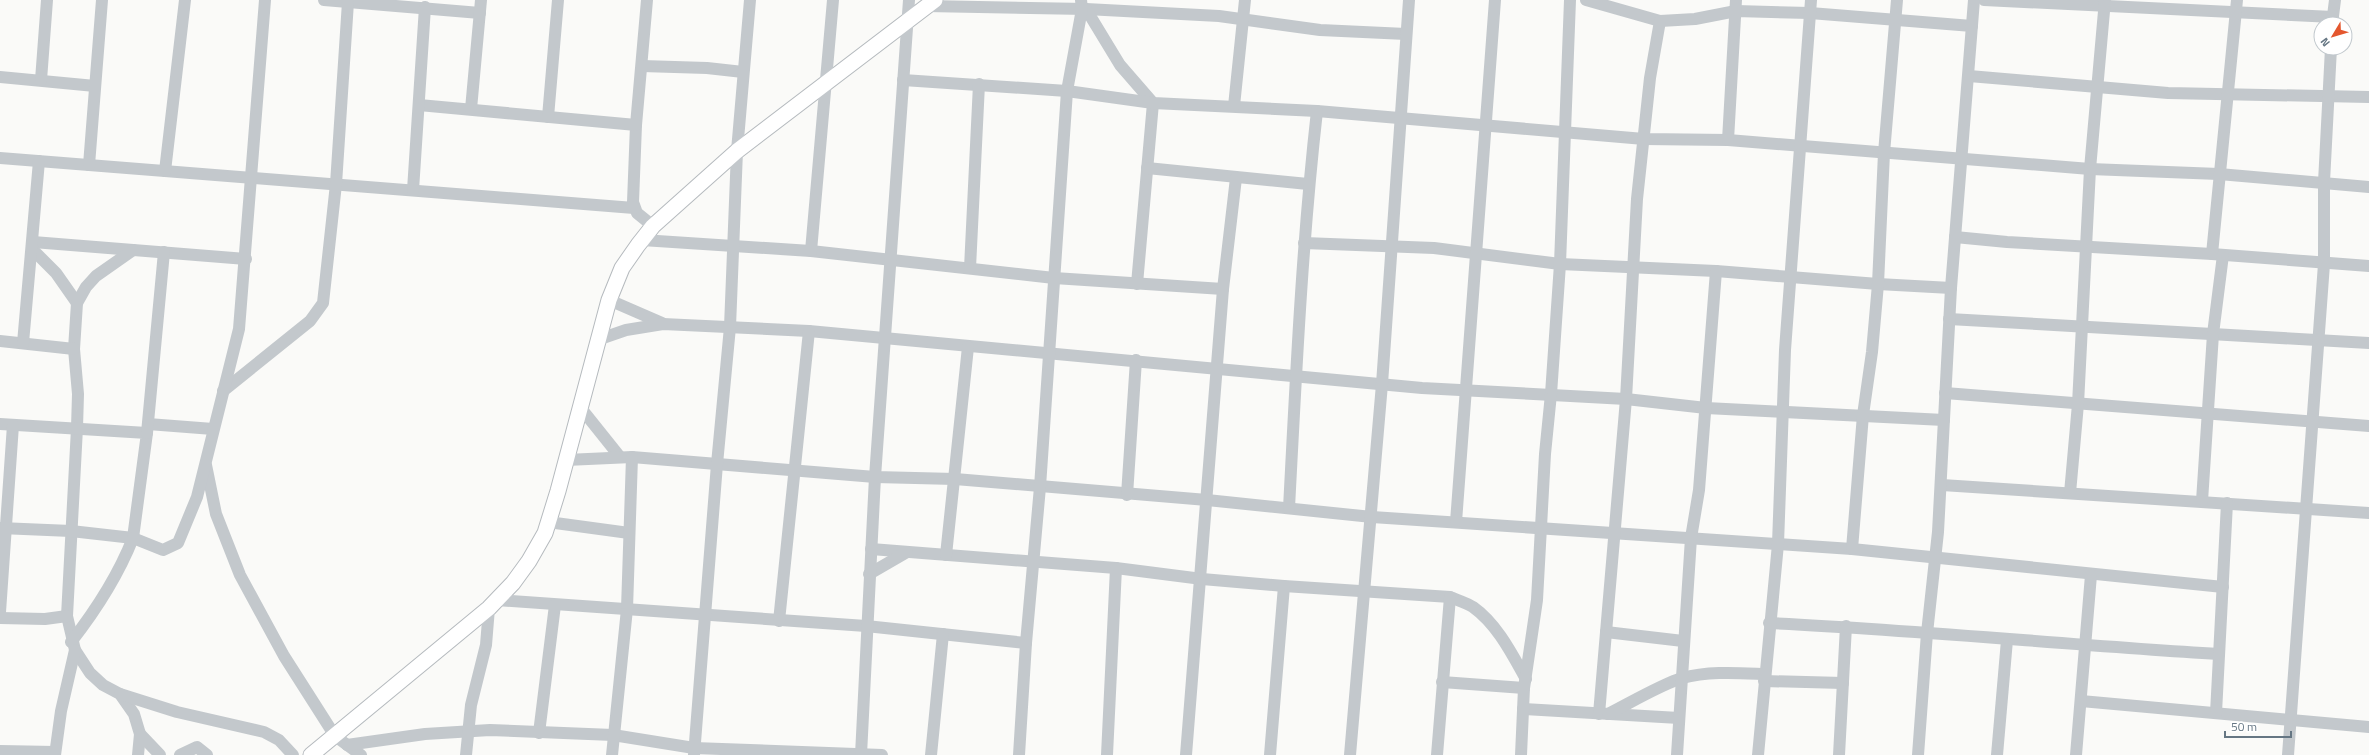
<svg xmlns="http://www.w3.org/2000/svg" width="2369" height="755" viewBox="0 0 2369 755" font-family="'Titillium Web',sans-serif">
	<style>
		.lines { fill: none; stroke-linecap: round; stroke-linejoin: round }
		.major-casing { stroke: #b5babe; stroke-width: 17 }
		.minor { stroke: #c3c8cc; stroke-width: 12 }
		.major { stroke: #fff; stroke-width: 15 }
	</style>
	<rect width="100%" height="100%" fill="#fafaf8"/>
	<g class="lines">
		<!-- major casing -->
		<g class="major-casing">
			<polyline id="major" points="311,755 489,608 513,583 529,561 545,533 558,491 609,300 622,268 638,245 653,226 737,151 935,0"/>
		</g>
		<!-- minor -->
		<g class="minor">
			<polyline points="324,0 480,13"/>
			<polyline points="647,0 636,125 633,202 637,213 653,226"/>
			<polyline points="1586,0 1660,21 1695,19 1736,11 1810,13 1972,26"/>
			<polyline points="1984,0 2333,17"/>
			<polyline points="926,6 1086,9 1219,16 1320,30 1406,34"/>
			<polyline points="1086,9 1120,65 1153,103 1137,284"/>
			<polyline points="2332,24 2335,0"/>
			<polyline points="642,66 707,68 743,72"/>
			<polyline points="1969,76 2168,93 2369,97"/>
			<polyline points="0,77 95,86"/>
			<polyline points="41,80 47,0"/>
			<polyline points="903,80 1067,91 1153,103 1317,111 1644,139 1728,140 2090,169 2219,174 2369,187"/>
			<polyline points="419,105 636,125"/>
			<polyline points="1234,106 1245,0"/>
			<polyline points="471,109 481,0"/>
			<polyline points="548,117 558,0"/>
			<polyline points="1728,140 1736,0"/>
			<polyline points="0,158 634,208"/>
			<polyline points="89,165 102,0"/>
			<polyline points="1147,168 1308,184"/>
			<polyline points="165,171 185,0"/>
			<polyline points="413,190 425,7"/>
			<polyline points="1955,237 2007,242 2212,254 2369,266"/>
			<polyline points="642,240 811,251 1054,278 1223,289"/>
			<polyline points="33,242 246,259"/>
			<polyline points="1304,243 1434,248 1560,264 1716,271 1878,284 1951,288"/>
			<polyline points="32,249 56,273 77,303"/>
			<polyline points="133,250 96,276 86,287 77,303 74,349 78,394 77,428 67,616 75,650 90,673 103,685 120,694 134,714 140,734 138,755"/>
			<polyline points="811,251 833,0"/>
			<polyline points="2212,254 2237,0"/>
			<polyline points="970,268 979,84"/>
			<polyline points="609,300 662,323"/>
			<polyline points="1949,319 2369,343"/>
			<polyline points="597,340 626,330 663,324 809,331 1422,388 1626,399 1706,408 1944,420"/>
			<polyline points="0,341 74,349"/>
			<polyline points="23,343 39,161"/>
			<polyline points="223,391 310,321 323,303 336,184 348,2"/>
			<polyline points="1945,393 2369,426"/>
			<polyline points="580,407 620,457"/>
			<polyline points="0,424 147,433 133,538 71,531 0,528"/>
			<polyline points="148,424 213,429"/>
			<polyline points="147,433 164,252"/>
			<polyline points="566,460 632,457 875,477 955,479 1207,500 1372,517 1852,549 2223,587"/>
			<polyline points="206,465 216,514 240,575 284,656 335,736 361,755"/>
			<polyline points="1942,485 2369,513"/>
			<polyline points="2070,493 2078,404 2090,169 2105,0"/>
			<polyline points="1127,495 1136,360"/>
			<polyline points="2202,501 2213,334 2223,255"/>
			<path d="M1289,508c7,-133 13,-265 28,-397"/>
			<polyline points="548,522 629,533"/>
			<polyline points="1456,522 1495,0"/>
			<path d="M871,549l245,19 86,11 82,7 166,11c7,3 17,6 23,10 24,17 39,47 53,72"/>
			<polyline points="1852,549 1863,415 1872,352 1878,284 1884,153 1897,0"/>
			<polyline points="946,555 968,347"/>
			<polyline points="869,574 907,552"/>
			<polyline points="497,600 866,626 1026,643"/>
			<polyline points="0,612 13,425"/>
			<polyline points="0,618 45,619 67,616"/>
			<polyline points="779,621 809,331"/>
			<path d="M1769,623c150,7 300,22 450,31"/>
			<polyline points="1606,632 1683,641"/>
			<path d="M71,642c25,-32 47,-66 62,-104l30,12 15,-7 19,-46 42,-168 26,-329"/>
			<polyline points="1764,681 1843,683"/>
			<polyline points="1442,682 1524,688"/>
			<polyline points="120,694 177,712 264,732 279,740 293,755"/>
			<polyline points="2081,701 2369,727"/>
			<polyline points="1523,709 1679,718"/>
			<polyline points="2216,713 2227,503"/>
			<polyline points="1599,714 1626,399 1637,199 1650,78 1660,21"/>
			<path d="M1608,714c20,-10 54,-30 74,-36 27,-7 55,-5 83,-4"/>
			<polyline points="539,733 555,605"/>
			<polyline points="140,734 160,755"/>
			<polyline points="347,745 425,734 490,730 613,735 694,748 882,755"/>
			<polyline points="0,751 55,752"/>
			<polyline points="55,755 61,711 75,650"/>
			<polyline points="180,755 197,747 207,755"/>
			<polyline points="466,755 471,705 486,645 489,608"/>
			<polyline points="612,755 627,609 632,457"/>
			<polyline points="694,755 717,464 730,327 737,151 750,0"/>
			<polyline points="861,755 875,477 909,0"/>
			<polyline points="931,755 943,634"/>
			<polyline points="1019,755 1026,643 1040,487 1067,91 1082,9 1081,0"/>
			<polyline points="1107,755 1116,568"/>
			<polyline points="1186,755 1223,289 1236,178"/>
			<polyline points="1270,755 1284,586"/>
			<polyline points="1350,755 1382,384 1409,0"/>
			<polyline points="1437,755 1450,597"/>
			<polyline points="1521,755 1524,688 1537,600 1545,454 1551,394 1560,264 1570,0"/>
			<polyline points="1677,755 1691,538 1699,490 1716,271"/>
			<polyline points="1758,755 1778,544 1785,350 1811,0"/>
			<polyline points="1839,755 1846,626"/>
			<polyline points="1918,755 1927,633 1938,532 1951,288 1974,0"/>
			<polyline points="1997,755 2007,640"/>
			<polyline points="2076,755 2091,575"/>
			<polyline points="2288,755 2324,264 2324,182 2331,48"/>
		</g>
		<!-- major -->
		<use href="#major" class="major"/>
	</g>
	<!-- north arrow -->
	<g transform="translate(2333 36) rotate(232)"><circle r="19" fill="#ffffff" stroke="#c1c8cd"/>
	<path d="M0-3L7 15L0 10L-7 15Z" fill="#e4572e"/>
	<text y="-6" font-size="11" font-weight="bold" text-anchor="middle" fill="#657683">N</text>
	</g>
	<!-- scale -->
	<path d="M2225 731v6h66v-6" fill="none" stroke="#657683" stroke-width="2"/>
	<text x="2231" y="731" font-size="12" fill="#657683" stroke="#ffffff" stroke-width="3" paint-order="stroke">50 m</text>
</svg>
